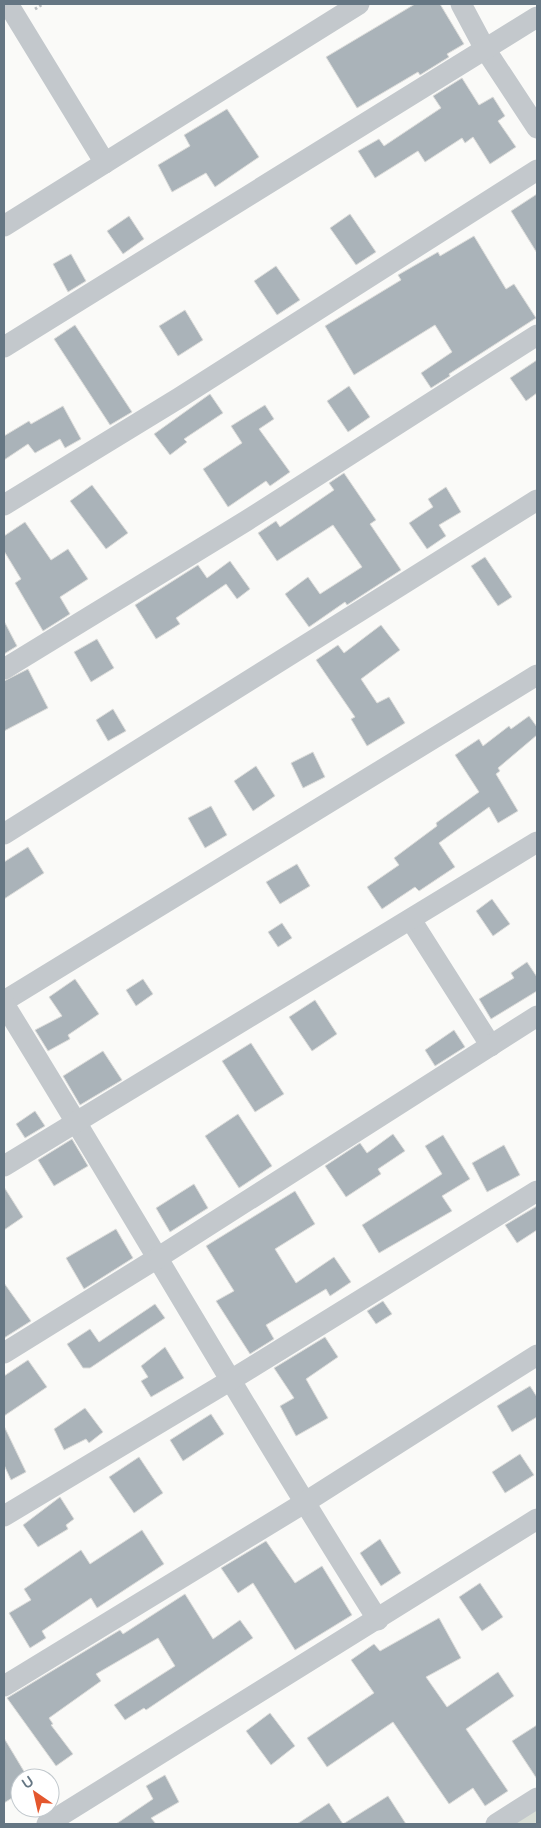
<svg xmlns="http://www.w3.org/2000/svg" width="541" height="1828" viewBox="0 0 541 1828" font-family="'Varela Round',sans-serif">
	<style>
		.green { fill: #dadfd7 }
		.building { fill: #aab3b9; stroke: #dcdcda }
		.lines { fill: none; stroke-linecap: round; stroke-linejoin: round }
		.path { stroke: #bbbfc2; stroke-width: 3; stroke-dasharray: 2.5 2.5; stroke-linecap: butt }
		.minor { stroke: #c3c8cc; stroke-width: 21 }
	</style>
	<rect width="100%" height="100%" fill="#fafaf8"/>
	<!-- green -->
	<polygon class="green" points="537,1808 537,1824 512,1824"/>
	<!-- building -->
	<g class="building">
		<polygon points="415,4 440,4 464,44 447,54 449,57 420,75 418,72 357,108 326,57"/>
		<polygon points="462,78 479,105 493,97 505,116 498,121 516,147 490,164 473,137 465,143 462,138 425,162 418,151 375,178 358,151 379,139 384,146 441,108 433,96"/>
		<polygon points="227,109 259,157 215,187 206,173 172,192 158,165 190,146 184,135"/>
		<polygon points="537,194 537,253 511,211"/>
		<polygon points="350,214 376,252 356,265 330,228"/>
		<polygon points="129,216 144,239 123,254 107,231"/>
		<polygon points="474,236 506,289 514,284 536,318 449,374 450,376 431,388 421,373 452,352 435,325 354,375 325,326 401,280 398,275 438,252 440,256"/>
		<polygon points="71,254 86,281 68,292 53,264"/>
		<polygon points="276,266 300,300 277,315 254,281"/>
		<polygon points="185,310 203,340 178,356 159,326"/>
		<polygon points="75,325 132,412 110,425 54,339"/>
		<polygon points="537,360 537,393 526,401 510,378"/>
		<polygon points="349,386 370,417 348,432 327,401"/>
		<polygon points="210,394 223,413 184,439 187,442 170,455 154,434"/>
		<polygon points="265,405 274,419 259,429 290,472 270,486 266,481 228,507 203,469 242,443 231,426"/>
		<polygon points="63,406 81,439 65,448 60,439 35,453 28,444 4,460 4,436 29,421 31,424"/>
		<polygon points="344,473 376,520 370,524 401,570 347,605 345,602 309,627 285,594 308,577 320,594 362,567 333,525 277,561 258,533 276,521 280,527 334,490 329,483"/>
		<polygon points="92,485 128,533 106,549 70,501"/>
		<polygon points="446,487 461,512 439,525 446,536 427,549 409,523 433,507 428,499"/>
		<polygon points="25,522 51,560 68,549 88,579 60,597 70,614 43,631 15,583 21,579 4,551 4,536"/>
		<polygon points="485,557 512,597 498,606 471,566"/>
		<polygon points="230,561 250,589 237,599 226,584 176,618 180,624 156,639 135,605 198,565 207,578"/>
		<polygon points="4,621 17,646 4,654"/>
		<polygon points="381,625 400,650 361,679 377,703 389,697 405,723 367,746 351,719 355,717 316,660 338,645 344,653"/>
		<polygon points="97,639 114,668 91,682 74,652"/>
		<polygon points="28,669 48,708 4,731 4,681"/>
		<polygon points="113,709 126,731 108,741 96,720"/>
		<polygon points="529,716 537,727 537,735 498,768 500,771 496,774 518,811 498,823 489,807 439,843 455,867 419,891 415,887 382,909 367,887 399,865 394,858 437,826 436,823 479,792 455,755 479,739 483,746 509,726 511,729"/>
		<polygon points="313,752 325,777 303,788 291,763"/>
		<polygon points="256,766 275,796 253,811 234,781"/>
		<polygon points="211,806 227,835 205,848 188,818"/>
		<polygon points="28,847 44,873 4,899 4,862"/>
		<polygon points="297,864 310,886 280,904 266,882"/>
		<polygon points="492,899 510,924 493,936 476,911"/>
		<polygon points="282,923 292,938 278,947 268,932"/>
		<polygon points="527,962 537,977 537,991 491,1019 479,999 514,978 511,973"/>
		<polygon points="75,979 99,1014 68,1035 70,1039 48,1051 35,1030 62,1016 49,997"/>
		<polygon points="143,979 153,994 136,1006 126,990"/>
		<polygon points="315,1000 337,1034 312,1051 289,1017"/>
		<polygon points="454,1030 465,1047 435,1066 425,1050"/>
		<polygon points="251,1043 284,1094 255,1112 222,1061"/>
		<polygon points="103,1051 122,1080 80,1105 63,1076"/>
		<polygon points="35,1111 45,1126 25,1138 16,1124"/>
		<polygon points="238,1114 272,1166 239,1188 205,1136"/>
		<polygon points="393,1134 405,1151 378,1169 381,1174 346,1197 325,1166 360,1143 367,1153"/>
		<polygon points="443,1135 470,1179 442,1196 452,1211 379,1253 362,1225 442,1174 425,1146"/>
		<polygon points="72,1139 88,1166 54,1186 38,1160"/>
		<polygon points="504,1145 520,1175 487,1192 472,1163"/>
		<polygon points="194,1184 208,1208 170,1232 156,1208"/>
		<polygon points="4,1187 23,1217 4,1230"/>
		<polygon points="295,1191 315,1224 275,1249 296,1283 334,1257 351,1282 330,1296 326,1289 266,1325 274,1339 250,1354 216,1301 234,1291 206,1246"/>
		<polygon points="537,1206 537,1230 517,1243 505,1225"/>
		<polygon points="116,1229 133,1258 84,1289 66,1258"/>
		<polygon points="4,1283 31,1321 4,1338"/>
		<polygon points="383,1301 392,1314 376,1324 367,1311"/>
		<polygon points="155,1304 165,1318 90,1368 83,1368 67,1344 90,1329 99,1342"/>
		<polygon points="325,1337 338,1357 306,1379 328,1418 296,1436 280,1406 294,1398 274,1368"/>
		<polygon points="165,1347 184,1378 151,1397 141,1381 148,1377 141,1366"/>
		<polygon points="28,1360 47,1387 4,1416 4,1376"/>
		<polygon points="530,1386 537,1397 537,1417 512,1432 497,1406"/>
		<polygon points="85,1408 103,1432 89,1443 86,1439 64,1450 54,1429"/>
		<polygon points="211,1414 224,1434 183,1461 170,1440"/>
		<polygon points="4,1426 26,1472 11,1480 4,1465"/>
		<polygon points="520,1454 534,1475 505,1493 492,1472"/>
		<polygon points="139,1457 163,1493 134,1513 109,1477"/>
		<polygon points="60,1497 74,1519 66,1525 68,1529 38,1547 23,1525"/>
		<polygon points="142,1530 164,1564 97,1608 91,1598 42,1631 46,1638 30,1648 9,1613 31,1600 24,1589 81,1550 90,1564"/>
		<polygon points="380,1539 401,1573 381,1586 360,1553"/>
		<polygon points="266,1541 295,1583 322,1566 352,1615 295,1650 253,1583 238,1593 221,1568"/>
		<polygon points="480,1583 503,1617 482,1631 459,1597"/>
		<polygon points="185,1594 213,1639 240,1620 253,1638 146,1710 144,1708 125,1720 114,1705 175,1666 158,1638 96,1674 101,1681 49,1718 53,1724 51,1725 73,1754 56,1766 7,1698 120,1630 123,1634"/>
		<polygon points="439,1618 461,1658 426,1677 447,1707 498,1672 514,1696 466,1729 508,1791 485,1806 473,1788 449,1804 393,1722 327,1767 307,1738 374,1693 351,1660 374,1644 380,1651"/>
		<polygon points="270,1713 295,1746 271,1765 246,1731"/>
		<polygon points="537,1725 537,1779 512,1741"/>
		<polygon points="4,1738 28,1778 20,1778 20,1793 4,1803"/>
		<polygon points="165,1775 179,1802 151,1818 156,1824 116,1824 153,1799 146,1786"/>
		<polygon points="388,1796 406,1824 297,1824 329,1803 343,1824"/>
	</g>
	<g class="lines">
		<!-- path -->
		<polyline class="path" points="35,9 43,4"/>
		<!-- minor -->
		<g class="minor">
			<polyline points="8,4 105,163"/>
			<polyline points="461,4 485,49 537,128"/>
			<polyline points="4,226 359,4"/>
			<polyline points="4,347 537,17"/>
			<polyline points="4,505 179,398 537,170"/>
			<polyline points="4,669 246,521 537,335"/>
			<polyline points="4,834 537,500"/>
			<polyline points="411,920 491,1046"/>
			<polyline points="4,1001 537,675"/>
			<path d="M4,1004c126,204 245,413 374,616"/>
			<polyline points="4,1166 537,842"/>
			<polyline points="4,1353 159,1257 537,1016"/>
			<polyline points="4,1516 231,1380 537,1191"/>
			<polyline points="4,1686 304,1503 537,1355"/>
			<polyline points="47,1824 537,1519"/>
			<polyline points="496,1824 537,1798"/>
		</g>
	</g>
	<!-- border -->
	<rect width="541" height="1828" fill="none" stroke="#657683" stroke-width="10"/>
	<!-- north arrow -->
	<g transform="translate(35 1793) rotate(326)"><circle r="24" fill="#ffffff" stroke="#c1c8cd"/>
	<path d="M0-4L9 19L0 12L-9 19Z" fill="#e4572e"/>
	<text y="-8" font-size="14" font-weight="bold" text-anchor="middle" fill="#657683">U</text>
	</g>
</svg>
